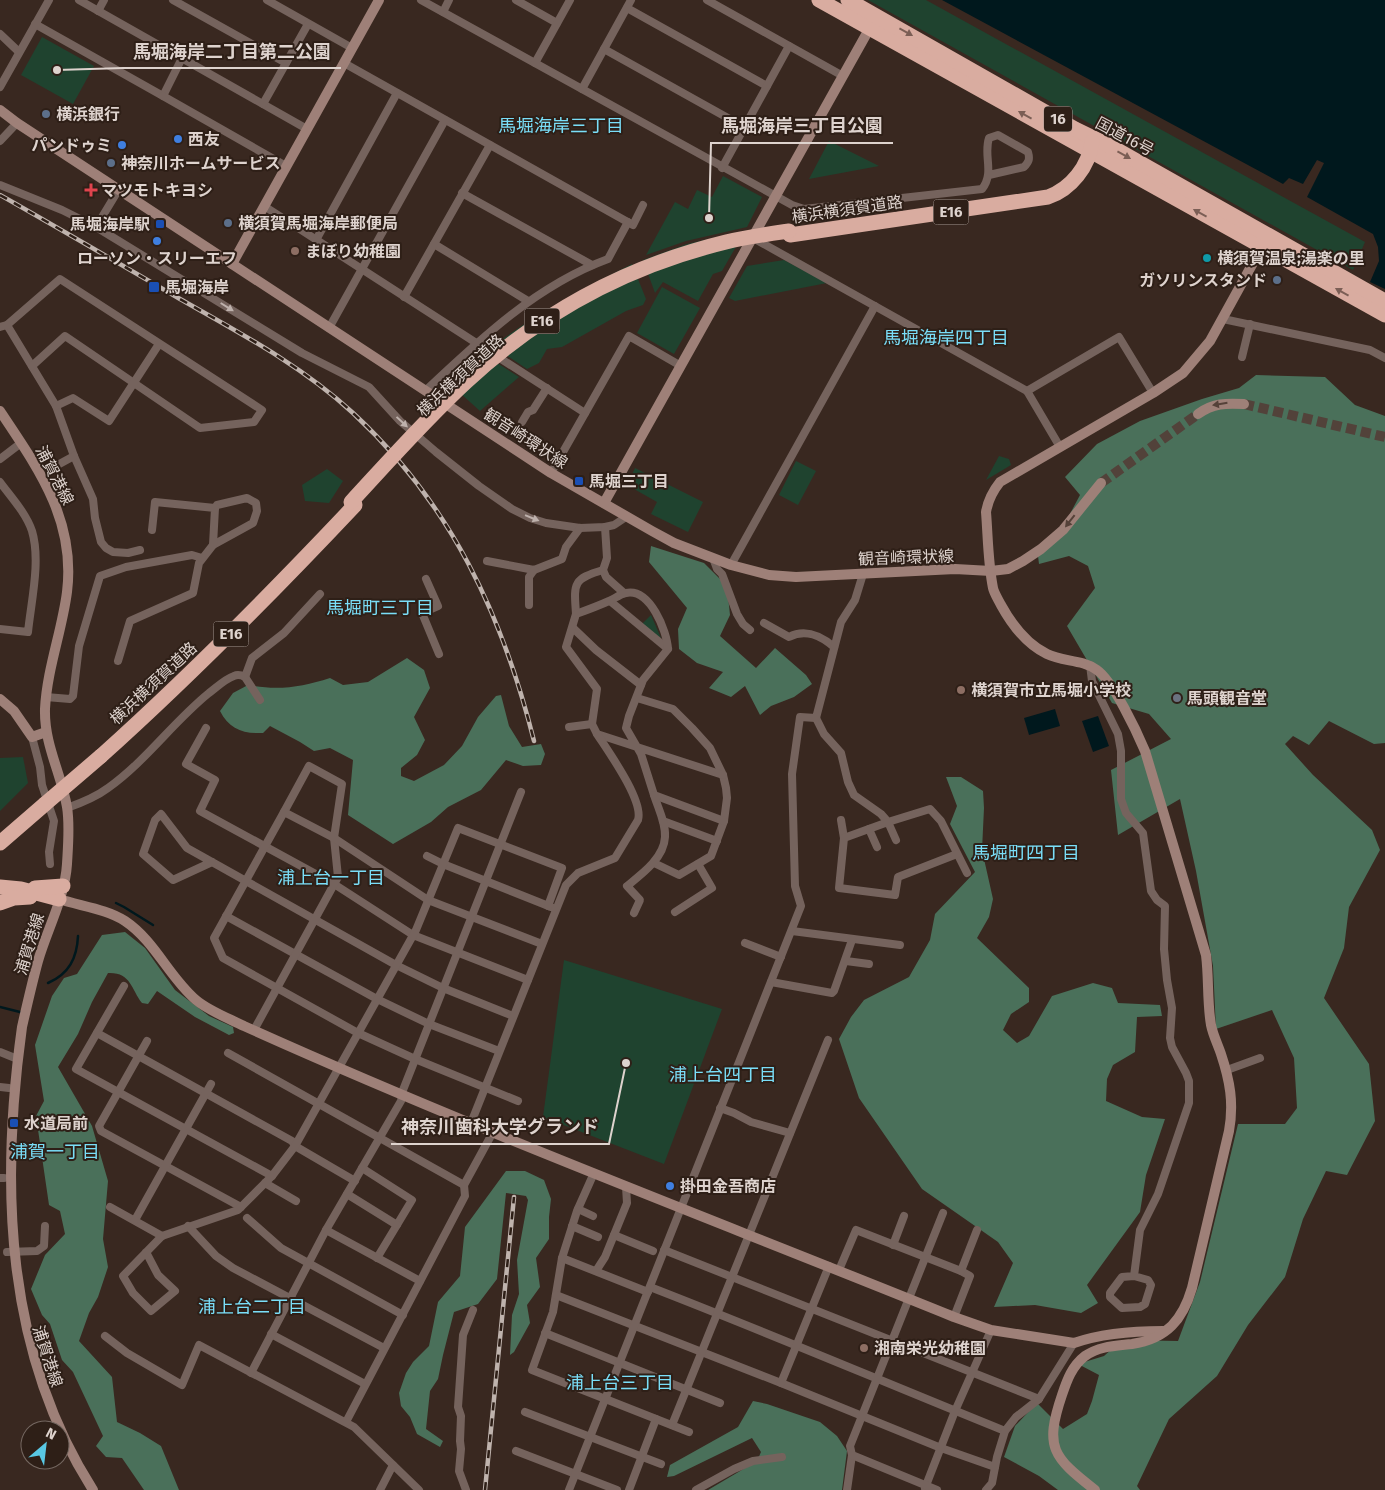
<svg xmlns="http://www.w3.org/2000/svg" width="1385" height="1490" viewBox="0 0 1385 1490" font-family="'Fira Sans','Noto Sans JP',sans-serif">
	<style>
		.green { fill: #1f432f }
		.forest { fill: #4a705a }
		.water { fill: #00181d }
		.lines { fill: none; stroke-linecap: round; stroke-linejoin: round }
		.stream { stroke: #00181d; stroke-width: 2.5 }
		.secondary-tunnel { stroke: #52423a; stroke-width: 10; stroke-dasharray: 10 5; stroke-linecap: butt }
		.street { stroke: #75635d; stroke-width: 8 }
		.secondary { stroke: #9e8078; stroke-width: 10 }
		.highway { stroke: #d9aca0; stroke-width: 15 }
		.rail-casing { stroke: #bfb3ad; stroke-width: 4.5 }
		.rail { stroke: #2e1f17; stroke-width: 2.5; stroke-dasharray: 8; stroke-linecap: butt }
		.highway-bridge { stroke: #d9aca0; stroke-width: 15 }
		.oneway { fill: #7b5e55 }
		.oneway2 { fill: #beb1ac }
		.oneway3 { fill: #554139 }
		.service-dot { fill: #5c6f8a; stroke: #2e1f17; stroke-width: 2 }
		.shop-dot { fill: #3f7fe0; stroke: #2e1f17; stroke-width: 2 }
		.health-dot { fill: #e0444e; stroke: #2e1f17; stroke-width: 2 }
		.transit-dot { fill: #1a4fb4; stroke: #2e1f17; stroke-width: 2 }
		.education-dot { fill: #8d6e63; stroke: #2e1f17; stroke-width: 2 }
		.culture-dot { fill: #0f9aa8; stroke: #2e1f17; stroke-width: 2 }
		.worship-dot { fill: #6b7280; stroke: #2e1f17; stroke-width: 2 }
		.labels { text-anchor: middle; stroke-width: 4; stroke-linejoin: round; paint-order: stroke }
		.shield { fill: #2e1f17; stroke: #a99d97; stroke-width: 1 }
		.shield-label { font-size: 15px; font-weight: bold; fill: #ded3ce }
		.poi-label { font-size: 16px; font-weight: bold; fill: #ded3ce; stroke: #2e1f17; text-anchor: start }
		.street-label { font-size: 16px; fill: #ded3ce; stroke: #2e1f17 }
		.neighbourhood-label { font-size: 18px; fill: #7adef8; stroke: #2e1f17 }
		.leader { fill: none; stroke: #ded3ce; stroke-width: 2 }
		.callout-dot { fill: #ded3ce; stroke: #2e1f17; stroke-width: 2 }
		.callout-label { font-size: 18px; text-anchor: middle; font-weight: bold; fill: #ded3ce; stroke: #2e1f17; stroke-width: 4; stroke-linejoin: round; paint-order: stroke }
	</style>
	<rect width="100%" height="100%" fill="#392820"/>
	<!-- green -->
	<g class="green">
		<polygon points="868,0 926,0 1365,242 1353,270"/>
		<polygon points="42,37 94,66 73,104 21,75"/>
		<polygon points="829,141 879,166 809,179"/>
		<polygon points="723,176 762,197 747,227 686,241 646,255 675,202 688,209 697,190 712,197"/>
		<polygon points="745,231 722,271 713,274 698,301 663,282 655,293 643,260 687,244"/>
		<polygon points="784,260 827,283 735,301 729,298 747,266"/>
		<polygon points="632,264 646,299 643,305 626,311 562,347 547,349 539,363 527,369 494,347 494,345 536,316 585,288"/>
		<polygon points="662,287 700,308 674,354 637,333"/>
		<polygon points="483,354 519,377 480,411 450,384"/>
		<polygon points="999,456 1009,459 1011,465 986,480"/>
		<polygon points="796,461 816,471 798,505 779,495"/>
		<polygon points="635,468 703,502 688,532 651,514 657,502 627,485"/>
		<polygon points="327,469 343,481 329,503 305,501 302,485"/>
		<polygon points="651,615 661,638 641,625"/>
		<polygon points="23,757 28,783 0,811 0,758"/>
		<polygon points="564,960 722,1009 664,1164 543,1117"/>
	</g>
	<!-- forest -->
	<g class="forest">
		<polygon points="1256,375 1325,377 1355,405 1385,416 1385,743 1374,744 1329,721 1309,745 1293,736 1285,744 1313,775 1372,830 1380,850 1349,907 1344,948 1324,998 1369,1064 1375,1121 1347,1175 1326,1171 1303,1219 1285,1277 1248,1325 1217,1376 1169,1419 1137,1486 1140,1490 1058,1490 1039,1476 1004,1457 1015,1426 1037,1403 1063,1429 1087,1414 1092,1401 1099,1375 1078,1364 1104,1356 1122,1340 1178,1341 1200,1282 1238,1124 1285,1124 1297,1108 1294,1058 1272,1010 1216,1029 1213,966 1196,871 1180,799 1118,835 1111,770 1171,739 1149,714 1112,703 1067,626 1095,588 1088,566 1069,556 1039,564 1037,548 1063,527 1080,495 1065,477 1097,444 1140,421 1202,399 1239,388"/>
		<polygon points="651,546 704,563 727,586 730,615 720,636 756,668 775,648 806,675 812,684 794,697 771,706 760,715 745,686 731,697 709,688 723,672 697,663 679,649 678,629 687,608 649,562"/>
		<path d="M407,658l17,12 6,18 -16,29 11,23 -8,15 -16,13v8l13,5 30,-16 18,-19 16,-29 18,-21 5,-1 8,31 13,21 19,-3 4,10 -4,11 -18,1 -17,-6 -25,30 -33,17 -17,15 -38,22 -45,-29 5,-55 -23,-12 -16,3 -14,-9 -30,-16 -7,7c-20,1 -34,-4 -43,-22l13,-18 15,-8c30,6 54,2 82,-7l13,7 25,-3z"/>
		<polygon points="946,777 961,777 983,791 984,808 982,850 993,899 989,917 977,938 1029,988 1029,1002 1011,1014 1003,1030 1017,1043 1029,1036 1052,996 1093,983 1112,988 1118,1003 1160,1005 1162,1016 1137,1017 1135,1052 1113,1065 1107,1079 1106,1101 1142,1117 1165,1119 1146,1175 1140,1212 1087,1285 1098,1303 1081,1313 1035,1305 994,1307 1013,1263 998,1242 922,1189 859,1098 839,1039 851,1017 864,1000 909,977 930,940 935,914 975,872 950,824 957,806"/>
		<path d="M125,932l20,16 30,42 34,26 24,11 1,6 -5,2 -34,-18 -38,-26 -9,13 -6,-1c-11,-14 -11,-31 -34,-30l-16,29 -14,32 -20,33 34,59 16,55 -5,58 5,28 -10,30 -9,16 -10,28 33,36 5,45 23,11 21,13 18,44h-35l-22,-32 -16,-1 -10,-11 7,-10 -30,-64 -11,-12 -12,-36 -8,-9 -11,-26 14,-34 20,-21 -5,-23 -11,-6 -13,-89 8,-15 -9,-56 17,-49 12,-18 13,-4 25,-39z"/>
		<polygon points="506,1171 525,1171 544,1180 551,1199 549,1217 549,1239 536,1258 540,1287 527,1305 530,1323 514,1352 510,1355 512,1315 519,1294 517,1260 528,1200 526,1196 506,1193 497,1279 478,1304 454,1312 443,1355 438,1379 430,1391 426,1429 443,1441 440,1447 417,1434 410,1417 401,1406 399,1393 406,1373 413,1362 429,1346 438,1302 460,1276 465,1227"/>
		<polygon points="753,1401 767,1404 820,1422 837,1436 847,1451 842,1490 708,1490 757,1461 761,1452 752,1438 674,1476 667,1477 670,1465 738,1427"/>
	</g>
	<!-- water -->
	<g class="water">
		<polygon points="942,0 1385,0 1385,289 1370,282 1379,261 1378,247 1373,234 1307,197 1324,163 1317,160 1303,184 1289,178 1283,184"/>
		<polygon points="1055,709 1060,726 1029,735 1024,718"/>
		<polygon points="1098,716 1109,746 1093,752 1082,721"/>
	</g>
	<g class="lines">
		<!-- stream -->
		<g class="stream">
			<polyline points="116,903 124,907 153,925"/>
			<path d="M48,983c21,-9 29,-25 30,-47"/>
			<polyline points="0,1007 20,1012"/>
		</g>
		<!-- secondary-tunnel -->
		<g class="secondary-tunnel">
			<polyline points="1244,404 1385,437"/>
			<polyline points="1101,483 1198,414"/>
		</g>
		<!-- street -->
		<g class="street">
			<polyline points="79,0 307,129"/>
			<polyline points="173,0 286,63"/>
			<polyline points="267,0 352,48"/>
			<path d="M421,0l371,205 12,4 178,-20c13,-17 1,-33 7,-51l9,-3 30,17c2,7 1,10 -4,15l-35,8"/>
			<polyline points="516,0 557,23"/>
			<polyline points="707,0 843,76"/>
			<polyline points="627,8 767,86"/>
			<polyline points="98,11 104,0"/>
			<polyline points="443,12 449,0"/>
			<polyline points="35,24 163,96 182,58"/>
			<polyline points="0,34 19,52"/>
			<polyline points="604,49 744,127"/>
			<polyline points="344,63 633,225 643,205"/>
			<polyline points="535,63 570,0"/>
			<polyline points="0,87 49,0"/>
			<polyline points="582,89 631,0"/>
			<polyline points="163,96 286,166"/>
			<polyline points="263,104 308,24"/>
			<polyline points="0,141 17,123"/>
			<polyline points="722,168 789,46"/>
			<polyline points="0,185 62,210 96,227 302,353 369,387 400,421 436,452 479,486 512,509 530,518 546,523 580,528 605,527 614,525 626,517"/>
			<polyline points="462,193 592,265"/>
			<polyline points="264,206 585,413"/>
			<polyline points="96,227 119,189"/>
			<polyline points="753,238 1027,391 1060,447"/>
			<polyline points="316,240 397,93"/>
			<polyline points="434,244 528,301"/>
			<polyline points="404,297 490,145"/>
			<polyline points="1223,319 1370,350 1385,358"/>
			<polyline points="7,325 56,406 74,456 93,499 95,518 101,542 106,548 113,552 128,553 140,550"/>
			<polyline points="0,327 7,325 60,279 262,410 254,422 200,428 65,336 32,366"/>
			<polyline points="329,328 445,120"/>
			<polyline points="1242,357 1250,324"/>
			<path d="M425,391c55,-52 112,-106 183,-132l20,-37"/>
			<polyline points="1027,391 1119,337 1153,393"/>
			<polyline points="56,406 73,398 109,421 159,344"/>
			<polyline points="522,422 528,412 533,410 547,388"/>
			<polyline points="0,459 21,443"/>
			<polyline points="52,468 74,456"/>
			<polyline points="551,473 629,336 681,366"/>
			<path d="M0,482c11,15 26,31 32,49 9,30 -1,71 -4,101l-28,-3"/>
			<polyline points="605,527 607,558 603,570 606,577 624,593"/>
			<polyline points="213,545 253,523 257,511 256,503 247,498 217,505 215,508"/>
			<polyline points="713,558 717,569 722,574 737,614 743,624 750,630"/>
			<polyline points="487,561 534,570 562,559 566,547 580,528"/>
			<polyline points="731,565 875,306"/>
			<polyline points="426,579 438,606 422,613 439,654"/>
			<polyline points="610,601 668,649"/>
			<polyline points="529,605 529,577 534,570"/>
			<path d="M576,614c-2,-30 -4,-35 27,-44"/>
			<path d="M764,623l25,14c17,-9 32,-1 45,10"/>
			<polyline points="573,628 596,650 641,685"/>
			<polyline points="118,661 130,621 193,593 199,563 213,545 215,508 155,502 152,530"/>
			<polyline points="1090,665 1092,681 1118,734 1121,751 1121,799 1126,813 1143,833 1151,891 1157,900 1165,906 1164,949 1167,980 1172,1008 1170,1038 1172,1047 1186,1073 1189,1081 1189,1103 1158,1194 1140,1230 1134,1276 1122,1277 1110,1293 1110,1297 1122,1308 1140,1307 1145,1304 1151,1285 1148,1280 1134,1276"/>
			<polyline points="245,677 252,658 284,633 320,594"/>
			<polyline points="46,697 70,699 73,696 79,646 100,576 126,567 192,555 202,558"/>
			<polyline points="637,698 673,709 692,728 710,748 723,775 726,788 727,798 724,821 711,856 679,875 654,863"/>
			<polyline points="816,718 824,734 841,753 848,782 854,795 881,814 888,822 930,809 941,821 967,873"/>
			<polyline points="569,727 592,724"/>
			<polyline points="206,728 186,764 215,780 200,811 334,884 413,935 528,980"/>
			<polyline points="32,737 40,767 42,785 54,821 49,852 50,864"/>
			<path d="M723,775l-126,-41 -5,-10 5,-35 -31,-42 10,-33c11,-4 22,-8 33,-13 5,-2 11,-7 17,-8 24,-5 41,38 42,56l-25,31 -14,36 -3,12 15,26 13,41 70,26"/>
			<path d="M67,808c14,-5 29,-11 41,-20 38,-27 65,-66 101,-95 8,-6 16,-14 25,-17 4,-2 7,-1 11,1l15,23"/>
			<polyline points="841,820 844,838"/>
			<polyline points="663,821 717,841"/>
			<polyline points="869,829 877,847"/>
			<polyline points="896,840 888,822 844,838 839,888 895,895 898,877 957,854"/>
			<polyline points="427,856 443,864 551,907"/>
			<polyline points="212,862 173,880 143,854 155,820 161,814 187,848 396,965 443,988 513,1016"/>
			<polyline points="675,912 712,888 698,864"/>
			<path d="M634,913l6,-13 -13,-14c15,-12 37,-28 38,-49 1,-14 -7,-29 -11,-42"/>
			<polyline points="226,916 377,999 429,1024 499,1051"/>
			<polyline points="792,931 900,945"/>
			<polyline points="745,943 781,957"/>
			<polyline points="846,961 869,964"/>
			<polyline points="771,982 832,993 834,991 852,940"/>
			<polyline points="124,986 76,1069 272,1176"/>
			<polyline points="254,1030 338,877 334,838 342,784 309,766 284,812"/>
			<polyline points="97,1033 292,1141 295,1146 355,1181"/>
			<polyline points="147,1041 99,1126 101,1131 241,1207"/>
			<polyline points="0,1052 15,1058"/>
			<polyline points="228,1053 464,1185"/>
			<polyline points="1227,1070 1260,1058"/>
			<polyline points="0,1087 9,1088"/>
			<polyline points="518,1101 415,1059 358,1033 223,958 214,938 284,812 334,838 428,900 542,944"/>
			<polyline points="720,1108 734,1113 751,1122 790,1133"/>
			<path d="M471,1123l95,-238 12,-12 37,-15 23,-38c6,-19 -30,-69 -41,-86"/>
			<polyline points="362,1168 412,1200 377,1258"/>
			<polyline points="594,1173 577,1211 562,1258 553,1312 532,1370 689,1432"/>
			<polyline points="0,1178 4,1178"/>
			<polyline points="265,1183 296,1201"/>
			<polyline points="347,1194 397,1225"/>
			<polyline points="110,1207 162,1236"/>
			<polyline points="578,1209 593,1216"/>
			<polyline points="247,1218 281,1248 403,1315"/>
			<polyline points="135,1220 211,1084"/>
			<polyline points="188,1226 216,1256 233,1268 384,1348"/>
			<polyline points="572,1226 598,1237"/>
			<polyline points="326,1230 420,1281"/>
			<polyline points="614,1235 653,1251"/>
			<polyline points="893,1245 904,1216"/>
			<polyline points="664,1250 1039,1399"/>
			<polyline points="7,1252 37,1251 44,1246 45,1226"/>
			<polyline points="146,1252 158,1275 175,1291 151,1311 133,1293 123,1276 162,1236 238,1210 272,1176 295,1146 416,930 458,828 562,868 548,906"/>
			<polyline points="562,1258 648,1292"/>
			<polyline points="839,1270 856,1230 961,1271 970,1276 954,1317"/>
			<polyline points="596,1271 605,1257 627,1203 626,1187"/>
			<polyline points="961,1271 977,1230"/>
			<path d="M650,1287c119,46 236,96 355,144"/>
			<polyline points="556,1295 781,1383 941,1448 995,1467"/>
			<polyline points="545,1333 720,1403"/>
			<polyline points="271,1334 365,1384"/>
			<polyline points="105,1336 127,1353 182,1385 199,1345 354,1427 419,1490"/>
			<polyline points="251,1373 326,1230 401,1101 403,1090 521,792"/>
			<polyline points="781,1383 829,1266"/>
			<polyline points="525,1412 661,1464"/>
			<polyline points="346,1422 465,1196 464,1185 493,1132"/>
			<polyline points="672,1425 828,1040"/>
			<polyline points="516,1451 617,1490"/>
			<polyline points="925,1488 955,1411 991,1330"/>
			<polyline points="380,1490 393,1465"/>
			<polyline points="466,1490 459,1471 461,1449 460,1441 461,1416 458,1407 463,1335 473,1310"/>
			<polyline points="569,1490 801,906 795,886 792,774 800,717 816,718 841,622 855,600 863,574"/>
			<polyline points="629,1490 656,1419"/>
			<polyline points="696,1490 734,1469 753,1461 782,1457"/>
			<polyline points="847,1490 852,1455"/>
			<polyline points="937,1490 852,1455 850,1446 943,1213"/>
			<polyline points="986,1490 992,1483 997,1457 1005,1431 1016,1417 1039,1399 1074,1343"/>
		</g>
		<!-- secondary -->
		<g class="secondary">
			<polyline points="0,110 17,123 551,473 652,531 674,543 731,565 769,575 796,577 955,569 991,571 1008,569 1023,561 1041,549 1063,530 1101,483"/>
			<polyline points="232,264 379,0"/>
			<path d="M0,411c38,57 76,109 67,181 -5,39 -20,77 -22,117 -1,35 16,64 22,98 3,18 1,39 0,57 -2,33 -20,66 -29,97 -6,22 -11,44 -16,66 -22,158 -17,325 71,463"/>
			<path d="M1198,414c15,-11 28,-11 46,-10"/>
			<polyline points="604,503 872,24"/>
			<polyline points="0,699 14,711 32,737 46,732"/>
			<path d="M59,899c21,7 48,10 66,22 30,20 44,56 71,79 13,11 32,18 48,26 233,105 473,195 710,291l37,13 83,13c26,-9 62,-12 89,-12"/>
			<path d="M1095,1490c-42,-33 -51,-42 -33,-95 5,-15 10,-29 23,-39 15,-10 30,-10 47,-12 35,-5 51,-25 60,-56l37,-157c5,-28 1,-50 -8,-77 -3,-9 -8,-19 -10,-29 -4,-23 -2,-47 -5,-70l-61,-204c-8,-19 -32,-70 -48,-81 -15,-11 -34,-8 -50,-16 -21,-10 -35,-29 -46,-49 -3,-6 -7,-12 -8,-17 -5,-25 -5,-51 -7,-76 2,-12 6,-20 14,-30l153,-89 30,-20 27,-32 54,-98"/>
		</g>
		<!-- highway -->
		<g class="highway">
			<polyline points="819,0 1385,315"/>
			<polyline points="848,0 1075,129 1112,147 1385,301"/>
			<path d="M790,235l258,-38c23,-8 41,-31 44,-55"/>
			<path d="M101,756c89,-80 172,-164 254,-251"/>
			<polyline points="0,843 45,804"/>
			<polyline points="0,887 21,889 59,899"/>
			<polyline points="35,888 63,886"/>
			<polyline points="0,903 14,898 30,897"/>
		</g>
		<!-- rail casing -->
		<g class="rail-casing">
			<g id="rail">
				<path d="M0,195c60,34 120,69 180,104 60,34 122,67 173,114 98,91 149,201 181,328"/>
				<polyline points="485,1490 514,1197"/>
			</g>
		</g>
		<!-- rail -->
		<use href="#rail" class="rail"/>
		<!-- highway-bridge -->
		<g class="highway-bridge">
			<path d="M351,502c37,-40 74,-82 115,-120 74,-69 161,-116 260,-140 20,-5 42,-8 63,-11"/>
			<polyline points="45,804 101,756"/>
		</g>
	</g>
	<!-- one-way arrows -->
	<defs><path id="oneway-solid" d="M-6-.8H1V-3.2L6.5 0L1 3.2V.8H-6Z" transform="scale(1.25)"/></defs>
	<g class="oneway">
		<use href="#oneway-solid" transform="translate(906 32) rotate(29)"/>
		<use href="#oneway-solid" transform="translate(1025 115) rotate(-151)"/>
		<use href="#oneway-solid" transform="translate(1124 155) rotate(29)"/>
		<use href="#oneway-solid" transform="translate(1200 213) rotate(-151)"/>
		<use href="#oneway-solid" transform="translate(1342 292) rotate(-151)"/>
	</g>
	<g class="oneway2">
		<use href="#oneway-solid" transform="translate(227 307) rotate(32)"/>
		<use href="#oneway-solid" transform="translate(402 422) rotate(43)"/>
		<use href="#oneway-solid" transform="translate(532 518) rotate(22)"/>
	</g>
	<g class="oneway3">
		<use href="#oneway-solid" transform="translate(1220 404) rotate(171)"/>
		<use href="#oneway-solid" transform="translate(1070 521) rotate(128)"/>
	</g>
	<!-- markers -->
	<g class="service-dot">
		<circle cx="46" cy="114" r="5"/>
		<circle cx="111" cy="163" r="5"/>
		<circle cx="228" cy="223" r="5"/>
		<circle cx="1277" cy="280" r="5"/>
	</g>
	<g class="shop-dot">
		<circle cx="178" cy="139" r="5"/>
		<circle cx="122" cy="145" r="5"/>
		<circle cx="157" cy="241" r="5"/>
		<circle cx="670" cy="1186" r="5"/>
	</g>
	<path class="health-dot" d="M88.5 182.5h5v5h5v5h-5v5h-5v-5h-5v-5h5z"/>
	<g class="transit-dot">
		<rect x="155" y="219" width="10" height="10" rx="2.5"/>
		<rect x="148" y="281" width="12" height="12" rx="2.5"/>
		<rect x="574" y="476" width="10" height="10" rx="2.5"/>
		<rect x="9" y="1118" width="10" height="10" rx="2.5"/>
	</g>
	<g class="education-dot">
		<circle cx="295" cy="251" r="5"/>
		<circle cx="961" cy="690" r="5"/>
		<circle cx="864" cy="1348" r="5"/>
	</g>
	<circle class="culture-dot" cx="1207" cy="258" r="5"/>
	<circle class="worship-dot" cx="1177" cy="698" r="5"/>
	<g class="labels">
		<!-- shield labels -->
		<g class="shield">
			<rect x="1044" y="106.5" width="28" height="25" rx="4"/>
			<rect x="933.5" y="199.5" width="35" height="25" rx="4"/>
			<rect x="524.5" y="308.5" width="35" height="25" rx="4"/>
			<rect x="213.5" y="621.5" width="35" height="25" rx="4"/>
		</g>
		<g class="shield-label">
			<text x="1058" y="124">16</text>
			<text x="951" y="217">E16</text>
			<text x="542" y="326">E16</text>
			<text x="231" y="639">E16</text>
		</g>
		<!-- poi labels -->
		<g class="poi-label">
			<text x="56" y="120">横浜銀行</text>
			<text x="188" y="145">西友</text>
			<text x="112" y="151" text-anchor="end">パンドゥミ</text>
			<text x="121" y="169">神奈川ホームサービス</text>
			<text x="101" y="196">マツモトキヨシ</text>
			<text x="238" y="229">横須賀馬堀海岸郵便局</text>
			<text x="150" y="230" text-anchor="end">馬堀海岸駅</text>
			<text x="305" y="257">まぼり幼稚園</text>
			<text x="157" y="264" text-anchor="middle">ローソン・スリーエフ</text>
			<text x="1217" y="264">横須賀温泉;湯楽の里</text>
			<text x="1267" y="286" text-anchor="end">ガソリンスタンド</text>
			<text x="165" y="293">馬堀海岸</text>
			<text x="589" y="487">馬堀三丁目</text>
			<text x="971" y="696">横須賀市立馬堀小学校</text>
			<text x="1187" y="704">馬頭観音堂</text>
			<text x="24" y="1129">水道局前</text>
			<text x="680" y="1192">掛田金吾商店</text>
			<text x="874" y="1354">湘南栄光幼稚園</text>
		</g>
		<!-- street labels -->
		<g class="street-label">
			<text transform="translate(1125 136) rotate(28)" y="6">国道16号</text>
			<text transform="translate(847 209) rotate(-8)" y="6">横浜横須賀道路</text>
			<text transform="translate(460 375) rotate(-43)" y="6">横浜横須賀道路</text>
			<text transform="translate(526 438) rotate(33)" y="6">観音崎環状線</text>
			<text transform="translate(55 475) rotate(63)" y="6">浦賀港線</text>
			<text transform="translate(906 557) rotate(-2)" y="6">観音崎環状線</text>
			<text transform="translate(153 683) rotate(-43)" y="6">横浜横須賀道路</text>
			<text transform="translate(29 944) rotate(-73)" y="6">浦賀港線</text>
			<text transform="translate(48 1356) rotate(72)" y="6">浦賀港線</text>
		</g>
		<!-- neighbourhood labels -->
		<g class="neighbourhood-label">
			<text x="561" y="132">馬堀海岸三丁目</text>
			<text x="946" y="344">馬堀海岸四丁目</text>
			<text x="380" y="614">馬堀町三丁目</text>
			<text x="1026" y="859">馬堀町四丁目</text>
			<text x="331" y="884">浦上台一丁目</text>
			<text x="723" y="1081">浦上台四丁目</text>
			<text x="55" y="1158">浦賀一丁目</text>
			<text x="252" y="1313">浦上台二丁目</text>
			<text x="620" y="1389">浦上台三丁目</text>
		</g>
	</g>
	<!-- callouts -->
	<path class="leader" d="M57 70L123 68H341M709 218L711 143H893M626 1063L609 1144H391"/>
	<g class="callout-dot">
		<circle cx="57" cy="70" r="5"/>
		<circle cx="709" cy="218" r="5"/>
		<circle cx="626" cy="1063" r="5"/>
	</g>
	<g class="callout-label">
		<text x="232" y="58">馬堀海岸二丁目第二公園</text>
		<text x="802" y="132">馬堀海岸三丁目公園</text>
		<text x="500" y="1133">神奈川歯科大学グランド</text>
	</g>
	<!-- north arrow -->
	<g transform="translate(45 1445) rotate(28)"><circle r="24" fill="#2e1f17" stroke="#746760"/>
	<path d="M0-4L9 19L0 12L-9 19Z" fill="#59c8e4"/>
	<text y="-8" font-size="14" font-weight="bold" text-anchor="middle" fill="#ded3ce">N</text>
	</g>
</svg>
